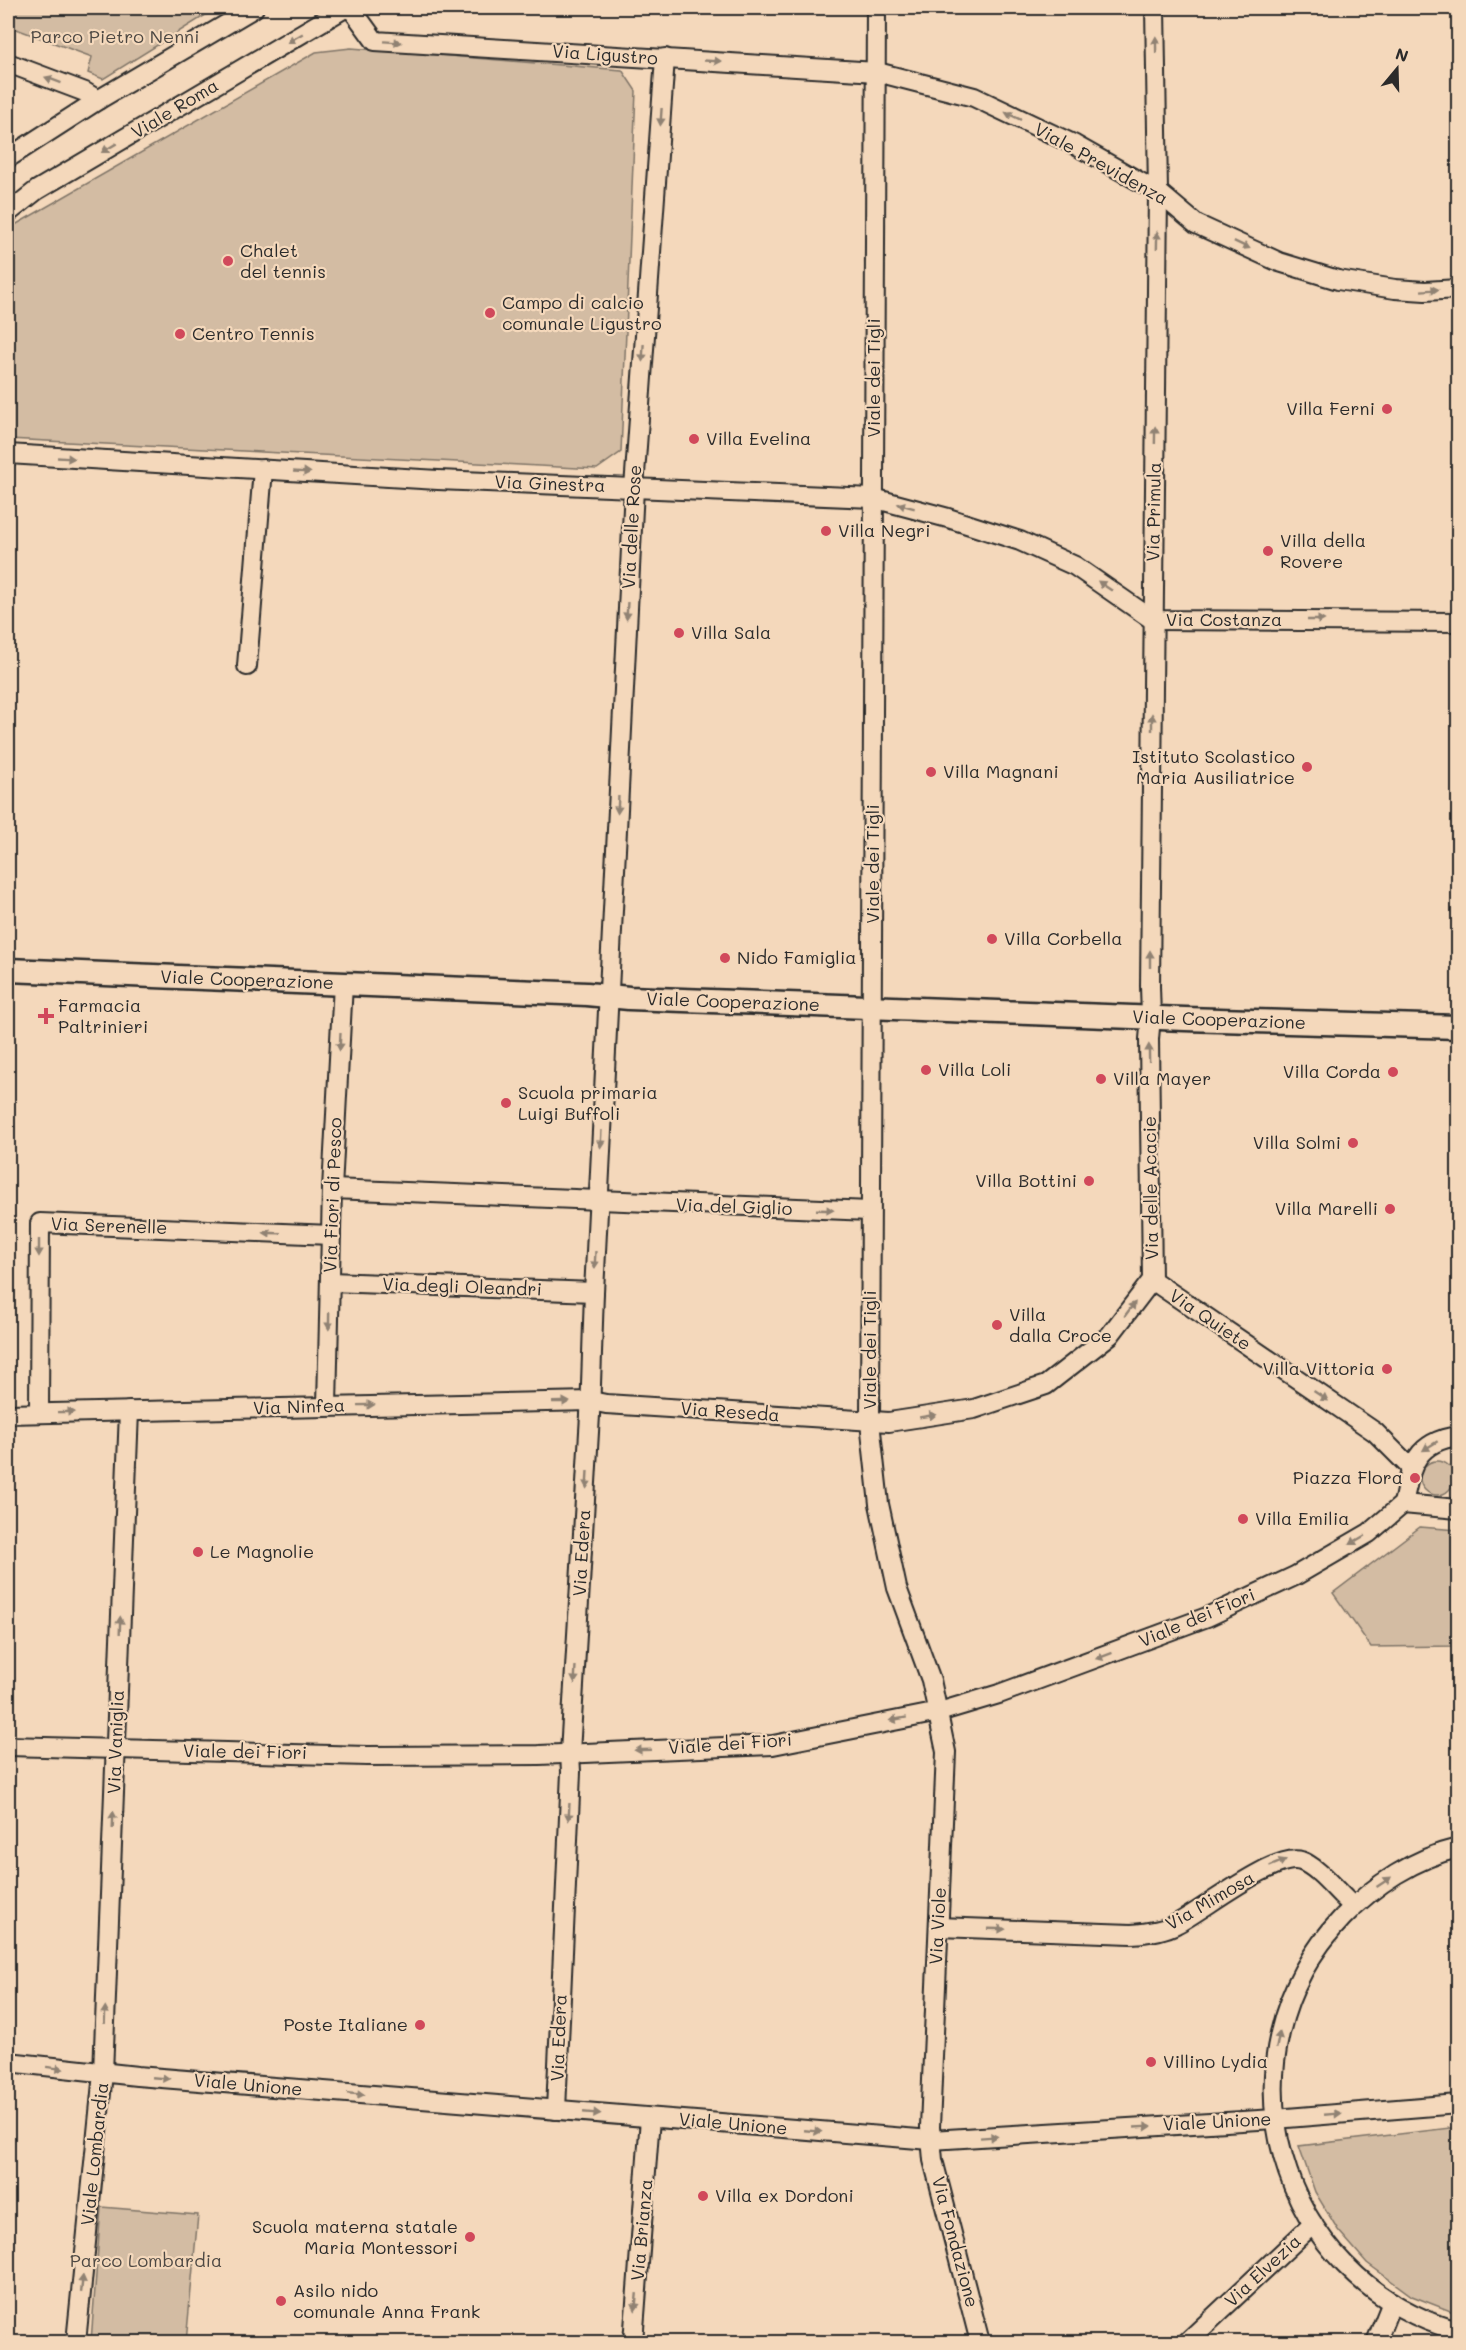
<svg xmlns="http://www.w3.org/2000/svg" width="1466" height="2350" viewBox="0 0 1466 2350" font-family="Mali,sans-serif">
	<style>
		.green { fill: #d3bca3; stroke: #7f7467; stroke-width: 1.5 }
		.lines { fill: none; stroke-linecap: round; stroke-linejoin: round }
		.minor-casing { stroke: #2b2b2b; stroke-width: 22 }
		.tertiary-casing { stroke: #2b2b2b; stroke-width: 27 }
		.minor { stroke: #f4d8bb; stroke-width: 18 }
		.tertiary { stroke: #f4d8bb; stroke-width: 22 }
		.oneway { fill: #908273 }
		.poi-dot { fill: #d1495b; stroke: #f4d8bb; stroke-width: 2 }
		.labels { text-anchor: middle; stroke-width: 4.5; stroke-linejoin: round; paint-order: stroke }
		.park-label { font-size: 18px; fill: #4d4843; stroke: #f4d8bb }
		.street-label { font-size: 18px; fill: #2b2b2b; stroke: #f4d8bb }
		.poi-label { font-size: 18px; fill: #2b2b2b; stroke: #f4d8bb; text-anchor: start }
	</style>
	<rect width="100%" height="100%" fill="#f4d8bb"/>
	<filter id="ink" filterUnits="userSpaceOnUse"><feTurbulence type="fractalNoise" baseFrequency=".0167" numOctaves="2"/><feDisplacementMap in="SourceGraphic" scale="12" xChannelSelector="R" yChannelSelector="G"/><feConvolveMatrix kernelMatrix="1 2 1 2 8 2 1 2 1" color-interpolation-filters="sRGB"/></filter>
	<g filter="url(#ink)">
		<!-- green -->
		<g class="green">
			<polygon points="8,8 217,8 103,79 88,73 92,57 8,26"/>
			<polygon points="351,48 622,70 636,91 621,452 597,469 8,439 8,229 316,52"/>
			<circle cx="1437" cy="1478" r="17"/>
			<polygon points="1420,1527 1458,1530 1458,1646 1371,1647 1333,1593"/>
			<polygon points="1458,2127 1458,2314 1412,2296 1367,2263 1338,2230 1315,2192 1299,2146"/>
			<polygon points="101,2207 198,2215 186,2342 91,2342"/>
		</g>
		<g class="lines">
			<!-- minor casing -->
			<g class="minor-casing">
				<g id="minor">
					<polyline points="351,8 375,41 877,72 974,97 1075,145 1158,192 1196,224 1279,262 1338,280 1395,289 1425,291 1458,289"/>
					<polyline points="876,8 870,1422 879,1504 897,1588 931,1680 946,1752 930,2127 933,2160 980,2342"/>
					<polyline points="8,63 85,92 98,100"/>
					<polyline points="8,158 98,100 254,8"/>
					<polyline points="8,213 37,190 345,8"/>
					<polyline points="8,454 438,480 873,498 948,518 1020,541 1075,566 1153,620 1458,622"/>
					<polyline points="247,666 263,469"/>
					<polyline points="332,1189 870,1211"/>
					<polyline points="1152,1280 1375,1432 1411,1468"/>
					<polyline points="330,1282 594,1292"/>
					<polyline points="327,1405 332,1189 343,984"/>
					<polyline points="39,1413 40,1223 331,1235"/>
					<polyline points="8,1414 591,1401 606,1404 889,1422 974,1409 1046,1385 1110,1335 1152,1280 1149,1039 1151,1017 1150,986 1158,192 1155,8"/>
					<path d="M1403,1504c8,-38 12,-62 55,-68"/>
					<polyline points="1403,1504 1458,1509"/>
					<polyline points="8,1746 367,1756 539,1755 773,1745 939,1712 999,1694 1207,1617 1295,1576 1369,1533 1403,1504"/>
					<path d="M1458,1848c-43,10 -84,37 -115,69 -131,137 -67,364 115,414"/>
					<path d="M939,1927l192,7c15,-1 32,-3 45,-10 26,-13 100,-72 125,-63 18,6 37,33 52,45"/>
					<polyline points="8,2062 137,2076 931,2140 1275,2119 1458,2104"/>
					<polyline points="556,2110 571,1772 570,1753 590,1415 594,1292 634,488 665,58"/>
					<polyline points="76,2342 103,2073 129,1411"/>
					<polyline points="633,2342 650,2118"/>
					<polyline points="1187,2342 1313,2224"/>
					<polyline points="1376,2342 1392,2302"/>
				</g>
			</g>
			<!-- tertiary casing -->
			<g class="tertiary-casing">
				<polyline id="tertiary" points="8,970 587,994 629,998 1185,1019 1458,1027"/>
			</g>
			<!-- minor -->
			<use href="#minor" class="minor"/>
			<!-- tertiary -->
			<use href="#tertiary" class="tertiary"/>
		</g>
		<!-- one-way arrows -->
		<defs><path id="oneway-solid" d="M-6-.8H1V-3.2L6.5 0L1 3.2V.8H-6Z" transform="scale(1.5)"/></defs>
		<g class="oneway">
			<use href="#oneway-solid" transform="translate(295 38) rotate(150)"/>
			<use href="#oneway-solid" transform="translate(393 42) rotate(4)"/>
			<use href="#oneway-solid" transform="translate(1156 45) rotate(-91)"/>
			<use href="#oneway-solid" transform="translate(713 61) rotate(3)"/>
			<use href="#oneway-solid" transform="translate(53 80) rotate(-160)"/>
			<use href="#oneway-solid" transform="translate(1013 116) rotate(-154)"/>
			<use href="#oneway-solid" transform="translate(661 117) rotate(94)"/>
			<use href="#oneway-solid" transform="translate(109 148) rotate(149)"/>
			<use href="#oneway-solid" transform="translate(1157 240) rotate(-89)"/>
			<use href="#oneway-solid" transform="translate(1242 245) rotate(25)"/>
			<use href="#oneway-solid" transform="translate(1430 290) rotate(-4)"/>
			<use href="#oneway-solid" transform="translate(643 353) rotate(94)"/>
			<use href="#oneway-solid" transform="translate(1155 435) rotate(-89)"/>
			<use href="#oneway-solid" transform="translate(66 458) rotate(3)"/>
			<use href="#oneway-solid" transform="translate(302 472) rotate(3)"/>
			<use href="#oneway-solid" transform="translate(906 506) rotate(-165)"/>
			<use href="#oneway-solid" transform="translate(1105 586) rotate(-146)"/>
			<use href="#oneway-solid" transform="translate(627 611) rotate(93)"/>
			<use href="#oneway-solid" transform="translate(1316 620)"/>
			<use href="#oneway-solid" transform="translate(1152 722) rotate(-90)"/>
			<use href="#oneway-solid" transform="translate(618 805) rotate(93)"/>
			<use href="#oneway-solid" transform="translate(1150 959) rotate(-90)"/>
			<use href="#oneway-solid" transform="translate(340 1042) rotate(93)"/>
			<use href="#oneway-solid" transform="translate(1149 1053) rotate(-91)"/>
			<use href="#oneway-solid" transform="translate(601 1139) rotate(93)"/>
			<use href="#oneway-solid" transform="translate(825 1210) rotate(2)"/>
			<use href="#oneway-solid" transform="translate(272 1233) rotate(-178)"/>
			<use href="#oneway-solid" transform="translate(39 1248) rotate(90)"/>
			<use href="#oneway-solid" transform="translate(595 1260) rotate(93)"/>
			<use href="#oneway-solid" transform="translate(1130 1309) rotate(-53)"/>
			<use href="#oneway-solid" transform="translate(329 1321) rotate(91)"/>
			<use href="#oneway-solid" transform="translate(1321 1396) rotate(34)"/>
			<use href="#oneway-solid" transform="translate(561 1402) rotate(-1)"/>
			<use href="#oneway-solid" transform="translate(366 1405) rotate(-1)"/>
			<use href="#oneway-solid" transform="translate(66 1412) rotate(-1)"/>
			<use href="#oneway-solid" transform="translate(928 1416) rotate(-9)"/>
			<use href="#oneway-solid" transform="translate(1430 1446) rotate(148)"/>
			<use href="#oneway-solid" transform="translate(587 1480) rotate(93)"/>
			<use href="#oneway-solid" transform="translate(1357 1540) rotate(150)"/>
			<use href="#oneway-solid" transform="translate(120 1625) rotate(-88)"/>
			<use href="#oneway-solid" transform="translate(1104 1656) rotate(160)"/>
			<use href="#oneway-solid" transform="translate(575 1675) rotate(93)"/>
			<use href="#oneway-solid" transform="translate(898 1719) rotate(170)"/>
			<use href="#oneway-solid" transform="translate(643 1750) rotate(178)"/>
			<use href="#oneway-solid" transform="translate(569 1812) rotate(93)"/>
			<use href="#oneway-solid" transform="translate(113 1820) rotate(-88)"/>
			<use href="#oneway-solid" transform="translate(1278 1863) rotate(-22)"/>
			<use href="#oneway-solid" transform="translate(1384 1882) rotate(-34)"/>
			<use href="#oneway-solid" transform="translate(997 1929) rotate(2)"/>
			<use href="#oneway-solid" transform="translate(105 2015) rotate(-88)"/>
			<use href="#oneway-solid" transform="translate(1278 2040) rotate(-79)"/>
			<use href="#oneway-solid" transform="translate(55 2068) rotate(7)"/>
			<use href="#oneway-solid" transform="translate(161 2078) rotate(5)"/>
			<use href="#oneway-solid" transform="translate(356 2094) rotate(5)"/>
			<use href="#oneway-solid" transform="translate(592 2113) rotate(5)"/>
			<use href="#oneway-solid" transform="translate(1333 2114) rotate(-5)"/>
			<use href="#oneway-solid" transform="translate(1143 2127) rotate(-3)"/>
			<use href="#oneway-solid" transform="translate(813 2131) rotate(5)"/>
			<use href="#oneway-solid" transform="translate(989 2137) rotate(-4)"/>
			<use href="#oneway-solid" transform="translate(82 2284) rotate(-84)"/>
			<use href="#oneway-solid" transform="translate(636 2302) rotate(95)"/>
		</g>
	</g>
	<!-- markers -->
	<g class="poi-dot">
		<circle cx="228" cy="261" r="6"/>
		<circle cx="490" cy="313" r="6"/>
		<circle cx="180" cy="334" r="6"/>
		<circle cx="1387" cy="409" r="6"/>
		<circle cx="694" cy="439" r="6"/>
		<circle cx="826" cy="531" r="6"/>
		<circle cx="1268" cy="551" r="6"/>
		<circle cx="679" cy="633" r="6"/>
		<circle cx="1307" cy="767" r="6"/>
		<circle cx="931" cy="772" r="6"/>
		<circle cx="992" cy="939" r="6"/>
		<circle cx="725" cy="958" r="6"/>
		<path d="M43 1007h6v6h6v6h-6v6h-6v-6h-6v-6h6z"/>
		<circle cx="926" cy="1070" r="6"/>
		<circle cx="1393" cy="1072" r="6"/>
		<circle cx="1101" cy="1079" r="6"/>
		<circle cx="506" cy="1103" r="6"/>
		<circle cx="1353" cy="1143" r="6"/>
		<circle cx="1089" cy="1181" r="6"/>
		<circle cx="1390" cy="1209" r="6"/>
		<circle cx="997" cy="1325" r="6"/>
		<circle cx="1387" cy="1369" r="6"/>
		<circle cx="1415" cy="1478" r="6"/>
		<circle cx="1243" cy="1519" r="6"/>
		<circle cx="198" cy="1552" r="6"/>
		<circle cx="420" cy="2025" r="6"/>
		<circle cx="1151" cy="2062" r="6"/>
		<circle cx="703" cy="2196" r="6"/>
		<circle cx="470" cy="2237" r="6"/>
		<circle cx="281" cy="2301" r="6"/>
	</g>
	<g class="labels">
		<!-- park labels -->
		<g class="park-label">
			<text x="115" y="43">Parco Pietro Nenni</text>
			<text x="146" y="2267">Parco Lombardia</text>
		</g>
		<!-- street labels -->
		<g class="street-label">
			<text transform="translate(605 55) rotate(4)" y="6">Via Ligustro</text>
			<text transform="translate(175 109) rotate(-31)" y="6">Viale Roma</text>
			<text transform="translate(1101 164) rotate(29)" y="6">Viale Previdenza</text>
			<text transform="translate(874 378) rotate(-90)" y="6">Viale dei Tigli</text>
			<text transform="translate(550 484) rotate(2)" y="6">Via Ginestra</text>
			<text transform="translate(1154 512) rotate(-89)" y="6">Via Primula</text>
			<text transform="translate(632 527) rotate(-87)" y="6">Via delle Rose</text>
			<text x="1224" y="626">Via Costanza</text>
			<text transform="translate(873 864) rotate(-90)" y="6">Viale dei Tigli</text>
			<text transform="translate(247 980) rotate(2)" y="6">Viale Cooperazione</text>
			<text transform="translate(733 1002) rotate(2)" y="6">Viale Cooperazione</text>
			<text transform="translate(1219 1020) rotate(2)" y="6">Viale Cooperazione</text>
			<text transform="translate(1151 1188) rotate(-91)" y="6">Via delle Acacie</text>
			<text transform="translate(333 1195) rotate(-88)" y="6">Via Fiori di Pesco</text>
			<text transform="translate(734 1207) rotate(2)" y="6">Via del Giglio</text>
			<text transform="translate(109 1226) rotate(2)" y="6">Via Serenelle</text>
			<text transform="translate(462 1287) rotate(2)" y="6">Via degli Oleandri</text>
			<text transform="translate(1210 1320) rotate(34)" y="6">Via Quiete</text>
			<text transform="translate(870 1350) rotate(-90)" y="6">Viale dei Tigli</text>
			<text transform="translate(299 1407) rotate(-2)" y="6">Via Ninfea</text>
			<text transform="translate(730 1412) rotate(4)" y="6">Via Reseda</text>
			<text transform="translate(582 1553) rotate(-87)" y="6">Via Edera</text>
			<text transform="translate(1197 1618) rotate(-23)" y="6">Viale dei Fiori</text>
			<text transform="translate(116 1742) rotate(-88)" y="6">Via Vaniglia</text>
			<text transform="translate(730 1744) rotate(-4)" y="6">Viale dei Fiori</text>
			<text transform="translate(245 1752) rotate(1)" y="6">Viale dei Fiori</text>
			<text transform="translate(1210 1901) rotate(-30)" y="6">Via Mimosa</text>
			<text transform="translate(938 1926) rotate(-87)" y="6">Via Viole</text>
			<text transform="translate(559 2038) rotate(-88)" y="6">Via Edera</text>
			<text transform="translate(248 2085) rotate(5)" y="6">Viale Unione</text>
			<text transform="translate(1217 2122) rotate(-3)" y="6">Viale Unione</text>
			<text transform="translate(733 2124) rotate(5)" y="6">Viale Unione</text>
			<text transform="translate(95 2154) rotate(-84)" y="6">Viale Lombardia</text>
			<text transform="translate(642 2230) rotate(-85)" y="6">Via Brianza</text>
			<text transform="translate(955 2242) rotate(75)" y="6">Via Fondazione</text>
			<text transform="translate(1263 2271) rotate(-43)" y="6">Via Elvezia</text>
		</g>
		<!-- poi labels -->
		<g class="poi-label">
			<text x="240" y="257">Chalet<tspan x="240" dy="21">del tennis</tspan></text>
			<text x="502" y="309">Campo di calcio<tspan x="502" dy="21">comunale Ligustro</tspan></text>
			<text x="192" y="340">Centro Tennis</text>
			<text x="1375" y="415" text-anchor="end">Villa Ferni</text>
			<text x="706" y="445">Villa Evelina</text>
			<text x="838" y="537">Villa Negri</text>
			<text x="1280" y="547">Villa della<tspan x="1280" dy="21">Rovere</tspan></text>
			<text x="691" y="639">Villa Sala</text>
			<text x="1295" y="763" text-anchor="end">Istituto Scolastico<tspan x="1295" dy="21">Maria Ausiliatrice</tspan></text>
			<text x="943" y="778">Villa Magnani</text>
			<text x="1004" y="945">Villa Corbella</text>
			<text x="737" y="964">Nido Famiglia</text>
			<text x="58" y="1012">Farmacia<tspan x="58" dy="21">Paltrinieri</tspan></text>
			<text x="938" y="1076">Villa Loli</text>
			<text x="1381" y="1078" text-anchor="end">Villa Corda</text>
			<text x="1113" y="1085">Villa Mayer</text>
			<text x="518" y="1099">Scuola primaria<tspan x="518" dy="21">Luigi Buffoli</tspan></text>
			<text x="1341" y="1149" text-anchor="end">Villa Solmi</text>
			<text x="1077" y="1187" text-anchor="end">Villa Bottini</text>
			<text x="1378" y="1215" text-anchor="end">Villa Marelli</text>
			<text x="1009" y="1321">Villa<tspan x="1009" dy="21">dalla Croce</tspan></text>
			<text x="1375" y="1375" text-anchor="end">Villa Vittoria</text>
			<text x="1403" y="1484" text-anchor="end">Piazza Flora</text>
			<text x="1255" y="1525">Villa Emilia</text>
			<text x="210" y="1558">Le Magnolie</text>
			<text x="408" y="2031" text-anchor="end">Poste Italiane</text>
			<text x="1163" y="2068">Villino Lydia</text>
			<text x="715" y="2202">Villa ex Dordoni</text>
			<text x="458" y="2233" text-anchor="end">Scuola materna statale<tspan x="458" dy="21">Maria Montessori</tspan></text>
			<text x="293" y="2297">Asilo nido<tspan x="293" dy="21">comunale Anna Frank</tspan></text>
		</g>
	</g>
	<!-- margin -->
	<rect width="1466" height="2350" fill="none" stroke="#f4d8bb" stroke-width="30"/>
	<rect x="15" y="15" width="1436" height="2320" fill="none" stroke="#2b2b2b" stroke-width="2" filter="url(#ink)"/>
	<!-- north arrow -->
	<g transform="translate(1397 69) rotate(19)" stroke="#f4d8bb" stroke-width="4.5" paint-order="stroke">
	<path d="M0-4.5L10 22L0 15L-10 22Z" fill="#2b2b2b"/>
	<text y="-9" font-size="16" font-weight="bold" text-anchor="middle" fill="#2b2b2b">N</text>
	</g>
</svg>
